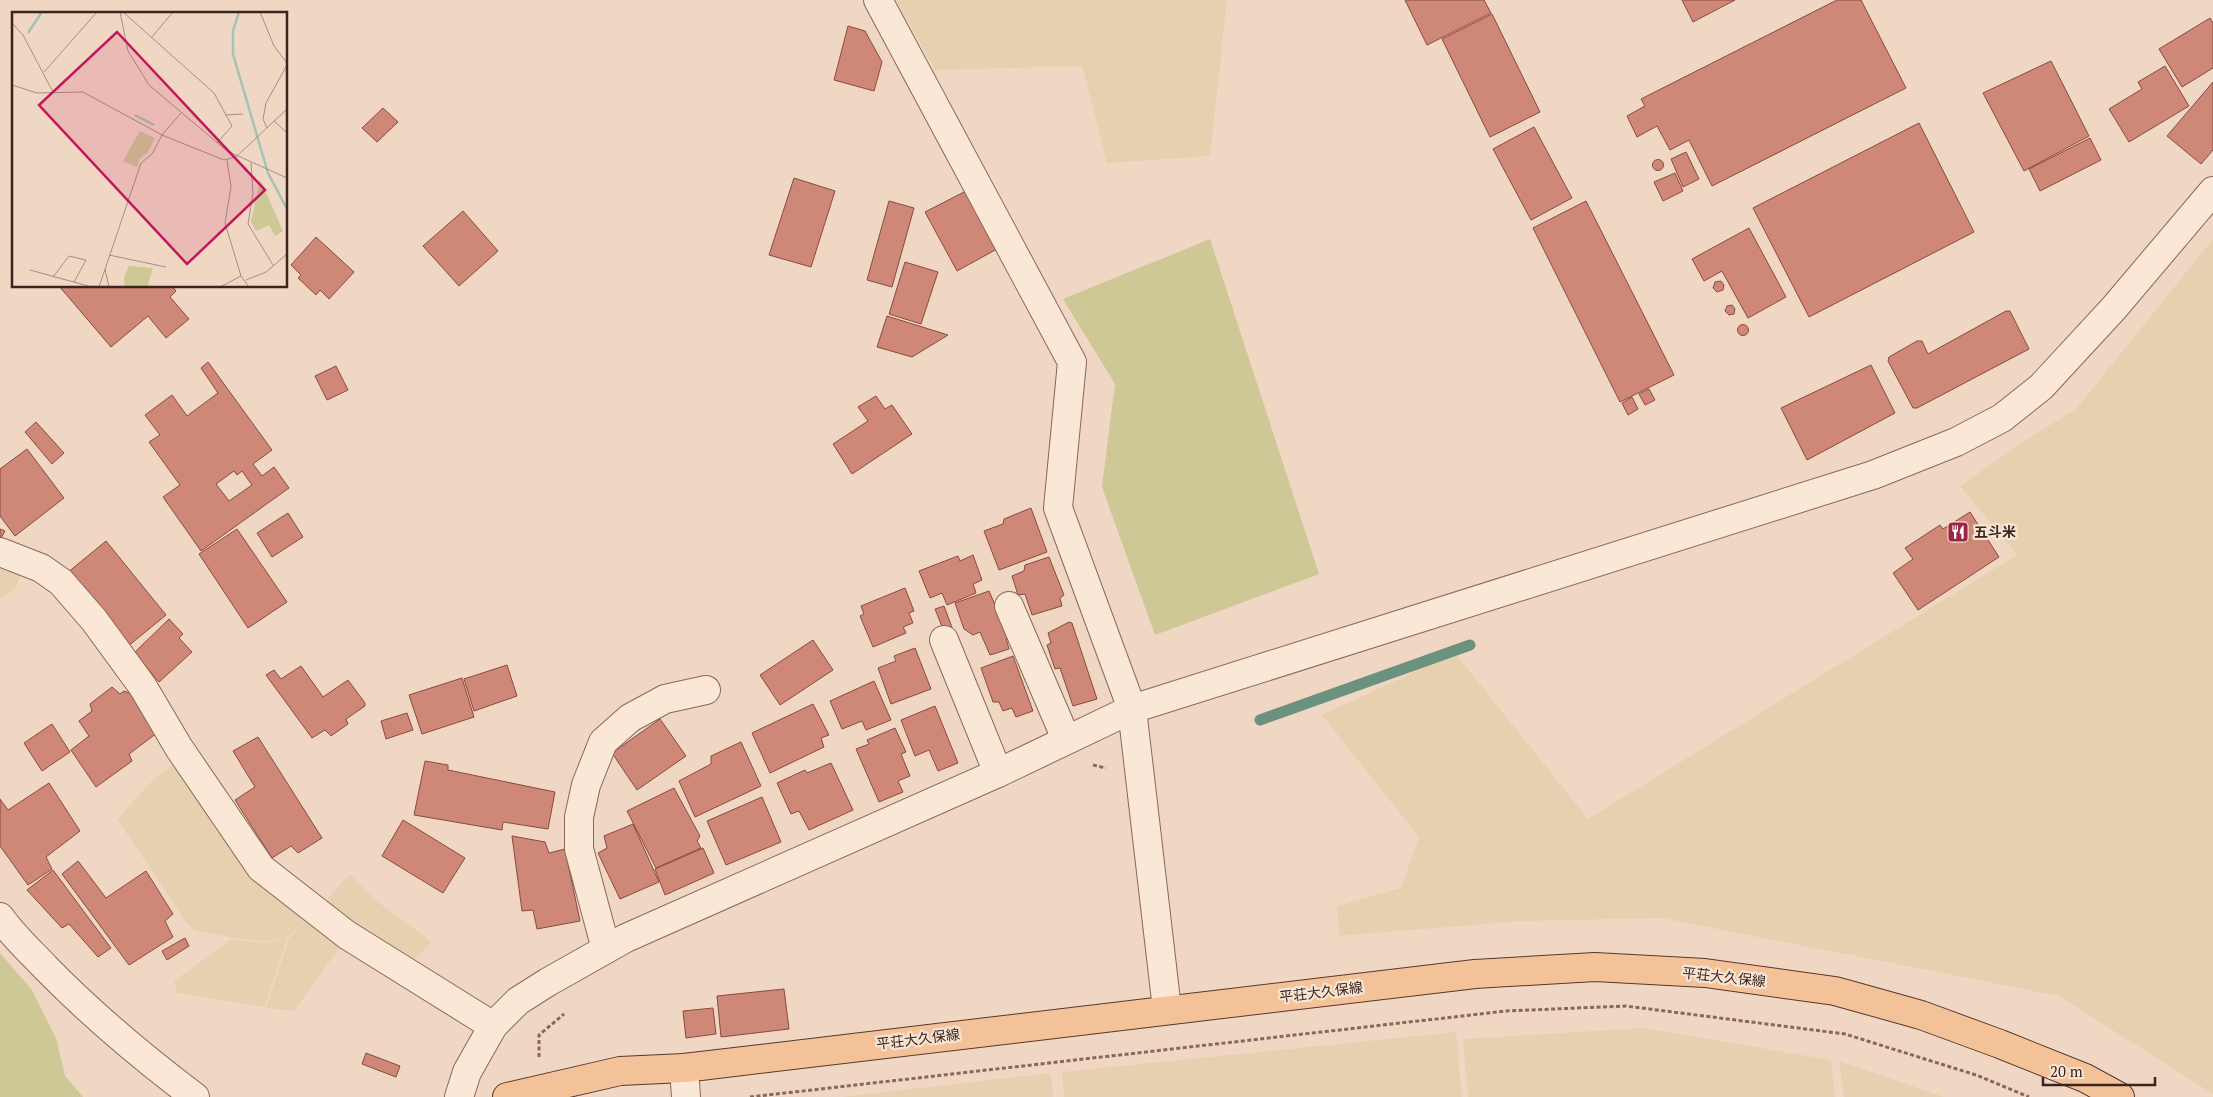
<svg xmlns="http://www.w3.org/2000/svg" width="2213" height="1097" viewBox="0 0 2213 1097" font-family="'PT Serif','Noto Sans JP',serif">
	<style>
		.farmland { fill: #e6d0b0 }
		.green { fill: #cec796 }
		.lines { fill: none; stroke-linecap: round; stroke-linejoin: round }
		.stream { stroke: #6b917f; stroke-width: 11 }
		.building { fill: #cf8777; stroke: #8a4a3e; fill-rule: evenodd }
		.minor-casing { stroke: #8a6759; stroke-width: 30 }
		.major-casing { stroke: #58372d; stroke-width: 30 }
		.path { stroke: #8a6759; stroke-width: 3; stroke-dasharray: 4 2.5; stroke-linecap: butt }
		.minor { stroke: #fae7d6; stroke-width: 28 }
		.major { stroke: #f4c299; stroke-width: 28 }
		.labels { text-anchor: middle; stroke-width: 4.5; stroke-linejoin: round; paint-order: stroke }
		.poi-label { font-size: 14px; font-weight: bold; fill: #3a241e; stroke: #f7e4d3; text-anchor: start }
		.street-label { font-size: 14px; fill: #3a241e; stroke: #f7e4d3 }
		.inset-river { fill: none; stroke: #a5c2b3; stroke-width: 2.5 }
		.inset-road { fill: none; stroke: #a78f81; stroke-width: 1 }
		.view { fill: #c2185b; fill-opacity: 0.15; stroke: #c2185b; stroke-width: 2.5 }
		.inset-edge { fill: none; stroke: #3a241e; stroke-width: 2.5 }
	</style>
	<rect width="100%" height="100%" fill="#f0d7c3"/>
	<!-- farmland -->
	<g class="farmland">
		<polygon points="896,0 1227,0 1210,156 1107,163 1082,66 935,70"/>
		<polygon points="2213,239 2213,1094 2059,996 1662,918 1521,921 1339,936 1337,906 1401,888 1419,837 1322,715 1455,653 1588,819 2017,555 1960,486 2026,440 2076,409"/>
		<polygon points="0,563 22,572 15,590 0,598"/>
		<polygon points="180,759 306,919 288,937 265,942 233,938 194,930 186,922 117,819 152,781"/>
		<polygon points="350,874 378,902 432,942 408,966 343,916 327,899"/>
		<polygon points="307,919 342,944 294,1011 266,1008 289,938"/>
		<polygon points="287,938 265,1007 177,993 174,981 232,939 265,943"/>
		<polygon points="1643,1028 1831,1060 1835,1097 1468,1097 1463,1039"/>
		<polygon points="1456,1032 1462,1097 1064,1097 1062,1072"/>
		<polygon points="1839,1061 1944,1097 1844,1097"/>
		<polygon points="1051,1073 1053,1097 841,1097"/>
	</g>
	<!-- green -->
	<g class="green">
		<polygon points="1210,239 1319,574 1155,635 1102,487 1115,384 1063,299"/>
		<polygon points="0,953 32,990 56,1038 65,1076 83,1097 0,1097"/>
	</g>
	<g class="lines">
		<!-- stream -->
		<polyline class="stream" points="1260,720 1470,645"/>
	</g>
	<!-- building -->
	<g class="building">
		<polygon points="1405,0 1484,0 1491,13 1427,45"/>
		<polygon points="1682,0 1735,0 1693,22"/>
		<polygon points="1837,0 1861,0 1906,88 1712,186 1689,140 1670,150 1657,126 1637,137 1627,116 1645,106 1641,99"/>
		<polygon points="1492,14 1540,112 1490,137 1442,39"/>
		<polygon points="2210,18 2213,23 2213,68 2182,87 2159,49"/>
		<polygon points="848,26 865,31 882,62 874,91 834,80"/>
		<polygon points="2051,61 2089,136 2024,171 1983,93"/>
		<polygon points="2165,66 2189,106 2129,142 2109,109 2142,89 2138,82"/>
		<polygon points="2213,82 2213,150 2201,164 2167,136"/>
		<polygon points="383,108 398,122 377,142 362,128"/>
		<polygon points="1919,123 1974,232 1809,317 1753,208"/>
		<polygon points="1534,127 1572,198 1531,220 1493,149"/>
		<polygon points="2090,138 2101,160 2040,191 2029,169"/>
		<polygon points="1686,152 1699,179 1683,187 1671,159"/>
		<circle cx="1658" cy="165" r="5.5"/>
		<polygon points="1675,173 1683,191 1663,201 1654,182"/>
		<polygon points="794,178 835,191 811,267 769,255"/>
		<polygon points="966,191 997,249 957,271 925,212"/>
		<polygon points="889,201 914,208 892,287 867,280"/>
		<polygon points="1586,201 1674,375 1620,402 1533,228"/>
		<polygon points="463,211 498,251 459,286 423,246"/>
		<polygon points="1749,228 1786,297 1748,318 1722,271 1704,281 1692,259"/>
		<polygon points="316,237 354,272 329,299 320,290 316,295 298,278 301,275 291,265"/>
		<polygon points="905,262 938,272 921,324 889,314"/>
		<polygon points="1721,281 1724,285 1723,290 1717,292 1713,288 1715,282"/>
		<polygon points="59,286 172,286 176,291 170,297 189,319 166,338 148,316 111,347"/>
		<polygon points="1732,305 1735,309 1734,314 1729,315 1725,311 1727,306"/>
		<polygon points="2006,311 2010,311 2029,349 1917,408 1913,408 1888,361 1889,357 1917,341 1922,341 1928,354"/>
		<polygon points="887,316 948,335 912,357 877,347"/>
		<circle cx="1743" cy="330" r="5.5"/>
		<path d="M208,362l64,88 -19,14 9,12 12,-9 15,21 -88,63 -38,-54 17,-12 -31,-43 11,-7 -15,-20 27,-20 15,21 31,-23 -17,-25zM234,471l3,4 5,-4 10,14 -23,16 -13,-17z"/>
		<polygon points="1871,365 1895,413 1807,460 1781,408"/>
		<polygon points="336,366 348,390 327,400 315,376"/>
		<polygon points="1649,389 1655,400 1645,405 1639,394"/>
		<polygon points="876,396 885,409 892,405 912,434 852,474 833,444 868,421 858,407"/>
		<polygon points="1632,397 1638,409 1628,415 1622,403"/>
		<polygon points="36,422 64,453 52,464 25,432"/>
		<polygon points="27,449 64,498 15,536 0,516 0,469"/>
		<polygon points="1031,508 1047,552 999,570 984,531 1003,524 1004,519"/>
		<polygon points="1970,512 1999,557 1918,610 1893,573 1913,559 1905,548 1940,525 1943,529"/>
		<polygon points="288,513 303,537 272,557 257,533"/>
		<polygon points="0,529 5,531 0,540"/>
		<polygon points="237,529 287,602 248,628 199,554"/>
		<polygon points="106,541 166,615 127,647 67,573"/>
		<polygon points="973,555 982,580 973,584 976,593 947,605 942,593 930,598 919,571 958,556 960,561"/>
		<polygon points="1049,557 1064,595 1060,598 1062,606 1032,615 1025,594 1018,595 1012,576 1024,571 1025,565"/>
		<polygon points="905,588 914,611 909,613 913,623 903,627 906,633 873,647 860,616 864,614 861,606"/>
		<polygon points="989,591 1009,637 1006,638 1009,649 990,655 980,632 973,635 964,629 955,603"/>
		<polygon points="944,606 953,630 945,634 935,609"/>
		<polygon points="169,619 183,634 179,638 192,652 159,682 134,653"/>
		<polygon points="1069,622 1072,623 1097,699 1073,706 1060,668 1055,669 1047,645 1051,643 1048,633"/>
		<polygon points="813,640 833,670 780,705 760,675"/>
		<polygon points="915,648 931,689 891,704 878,668 896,661 894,656"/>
		<polygon points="1013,656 1033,711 1016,717 1012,708 1003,711 999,702 993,702 981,668"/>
		<polygon points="507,665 517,696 474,711 464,679"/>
		<polygon points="301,666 323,697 348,680 365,703 365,706 346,719 348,724 331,736 325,730 312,738 266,675 274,670 281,679"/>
		<polygon points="462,678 474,717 422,734 409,695"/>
		<polygon points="874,681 891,720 866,730 862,721 842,729 830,701"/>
		<polygon points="112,687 120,694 124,691 137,696 161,730 129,754 132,761 96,787 71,750 89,736 79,721 92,711 90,704"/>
		<polygon points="813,704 829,735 821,738 824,747 770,773 752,733"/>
		<polygon points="935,706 958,763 938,771 929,750 915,756 901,720"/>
		<polygon points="407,713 413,730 386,739 381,721"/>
		<polygon points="660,719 686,756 637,790 612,753"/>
		<polygon points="52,724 70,752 42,771 24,743"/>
		<polygon points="895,728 906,752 901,754 910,776 898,781 903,792 879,802 856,749 869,744 867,740"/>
		<polygon points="258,737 322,838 298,853 291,846 272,858 235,800 255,787 233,751"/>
		<polygon points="741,742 761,786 695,817 679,781 711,764 711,756"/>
		<polygon points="425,761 448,765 448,770 555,792 548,829 503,822 502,830 414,815"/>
		<polygon points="831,763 853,810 809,830 799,811 791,814 777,783 805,770 807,773"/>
		<polygon points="49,783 80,831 46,857 52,869 28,885 0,846 0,799 8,810"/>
		<polygon points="674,788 700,836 697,841 701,848 656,868 627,811"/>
		<polygon points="762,797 781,842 726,865 707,821"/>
		<polygon points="403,820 465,858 443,893 382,856"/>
		<polygon points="633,824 659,882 620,899 598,853 607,848 604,836"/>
		<polygon points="512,836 545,842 549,853 565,849 580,921 537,929 533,910 522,911"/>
		<polygon points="703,848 714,873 665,895 655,869"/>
		<polygon points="78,861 106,898 146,871 173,914 165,921 173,937 129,965 62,874"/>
		<polygon points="53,870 111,948 98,957 69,924 62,928 27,890"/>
		<polygon points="185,938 189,946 167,960 162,951"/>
		<polygon points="784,989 789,1029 721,1037 717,996"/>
		<polygon points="713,1008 716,1034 686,1038 683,1011"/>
		<polygon points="366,1053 400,1066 396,1077 362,1064"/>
	</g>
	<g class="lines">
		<!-- minor casing -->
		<g class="minor-casing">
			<g id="minor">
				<polyline points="878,0 1072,362 1058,508 1132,709 1167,1009"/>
				<polyline points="0,552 41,568 61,582 94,620 143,687 179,748 261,868 347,935 493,1026"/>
				<polyline points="1009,606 1066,739"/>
				<polyline points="944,640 998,773"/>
				<path d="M0,917c13,19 30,34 46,51 46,47 96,89 149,129"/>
				<polyline points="606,949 579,849 579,817 586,785 603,742 630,718 665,699 706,690"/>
				<polyline points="684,1068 686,1097"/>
				<polyline points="459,1097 467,1072 493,1026 518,1001 548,982 626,938 998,773 1132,709 1873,475 1956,442 2002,418 2041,387 2114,308 2213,191"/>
			</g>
		</g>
		<!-- major casing -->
		<g class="major-casing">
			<polyline id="major" points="507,1097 620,1071 684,1068 1475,974 1595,967 1705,973 1835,991 1921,1015 2000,1044 2085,1078 2120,1097"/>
		</g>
		<!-- path -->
		<g class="path">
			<polyline points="1093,765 1106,768"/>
			<polyline points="539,1057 539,1035 564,1014"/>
			<polyline points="750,1097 1506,1011 1626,1006 1845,1034 1976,1075 2029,1097"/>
		</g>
		<!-- minor -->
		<use href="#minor" class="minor"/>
		<!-- major -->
		<use href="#major" class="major"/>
	</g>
	<!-- icons -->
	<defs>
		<g id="restaurant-square" transform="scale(1.125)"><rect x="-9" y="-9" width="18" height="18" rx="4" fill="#9c2744" stroke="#f7e4d3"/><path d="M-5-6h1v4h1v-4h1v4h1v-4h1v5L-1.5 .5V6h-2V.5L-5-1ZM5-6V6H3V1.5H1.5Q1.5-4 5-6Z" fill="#fff"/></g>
	</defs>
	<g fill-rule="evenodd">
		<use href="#restaurant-square" x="1958" y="532"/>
	</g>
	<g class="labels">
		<!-- poi labels -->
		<g class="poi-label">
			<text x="1974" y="537">五斗米</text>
		</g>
		<!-- street labels -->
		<g class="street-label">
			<text transform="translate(1724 977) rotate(6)" y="5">平荘大久保線</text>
			<text transform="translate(1321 992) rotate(-7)" y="5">平荘大久保線</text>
			<text transform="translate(918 1039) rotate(-7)" y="5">平荘大久保線</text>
		</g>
	</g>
	<!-- overview -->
	<g transform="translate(12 12)">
		<rect width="275" height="275" fill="#f0d7c3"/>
		<path d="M128,119l15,7 -7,14 -8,6 -3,9 -14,-6zM248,167l23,52 -8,5 -6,-11 -13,6 -5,-9zM117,254l24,2 -6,19h-22l-1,-10z" fill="#cec796"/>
		<path class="inset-river" d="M227,0l-6,19v23l35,119 19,36M16,21l14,-21M123,103l19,10"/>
		<path class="inset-road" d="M108,0l8,39 21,34 78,66 60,27M111,0l91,81 18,33 -15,17M248,0l14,34 13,17M0,11l11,12 30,57M139,26l22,-26M32,60l53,-60M0,73l25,8 46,-1 79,43 62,25 12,-3 51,-48M213,103l18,-1M262,109l13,12M255,116l-4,-9 3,-16 21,-38M215,148l4,27 -6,36 16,53 8,11M239,151l2,30 -5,31 25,41M97,243l57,12M93,257l4,18M18,258l62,17M41,265l16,-21 17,4 -12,22M234,268l20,-8 21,-18M87,275l42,-124 11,-9 10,-19 19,-22M208,275l21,-11"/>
		<path class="view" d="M105,20l148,158 -78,74 -148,-159z"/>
		<rect width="275" height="275" class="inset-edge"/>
	</g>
	<!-- scale -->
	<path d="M2043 1077v8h112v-8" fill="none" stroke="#3a241e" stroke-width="2.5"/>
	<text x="2050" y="1077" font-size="15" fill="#3a241e" stroke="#f7e4d3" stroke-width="4" paint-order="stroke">20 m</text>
</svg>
